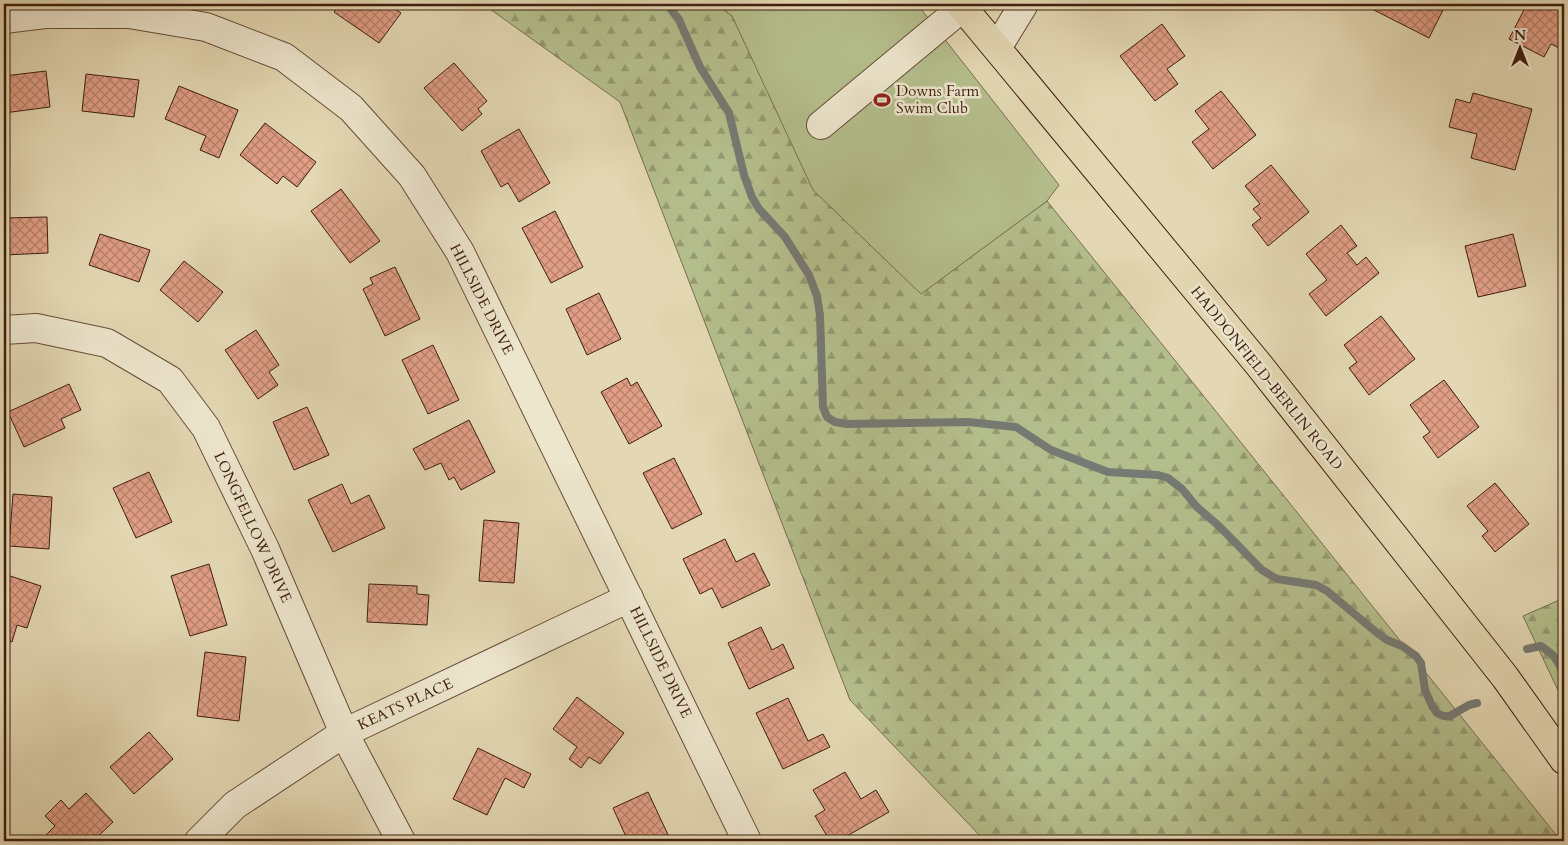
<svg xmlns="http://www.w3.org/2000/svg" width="1568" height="845" viewBox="0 0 1568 845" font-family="Cardo,serif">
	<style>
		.forest { fill: url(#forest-firs); stroke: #7a6e4e }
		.green { fill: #b4be8c; stroke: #7a6e4e }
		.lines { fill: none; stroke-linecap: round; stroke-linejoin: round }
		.stream { stroke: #767a74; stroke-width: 8 }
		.building { fill: url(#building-cross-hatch); stroke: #3f1e0f }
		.minor-casing { stroke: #684c38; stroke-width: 30 }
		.major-casing { stroke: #3f1e0f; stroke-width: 30 }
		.minor { stroke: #ede6ce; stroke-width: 28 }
		.major { stroke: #e3d8b3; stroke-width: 28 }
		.labels { text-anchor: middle; stroke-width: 5; stroke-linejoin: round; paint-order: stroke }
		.poi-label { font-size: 15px; fill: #3f1e0f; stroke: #ede6ce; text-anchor: start }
		.street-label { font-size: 15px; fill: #3f1e0f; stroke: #ede6ce }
	</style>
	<defs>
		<pattern id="forest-firs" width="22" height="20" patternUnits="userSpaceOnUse" patternTransform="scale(1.25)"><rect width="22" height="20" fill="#b4be8c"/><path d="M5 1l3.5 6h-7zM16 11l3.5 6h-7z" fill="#949a71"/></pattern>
		<pattern id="building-cross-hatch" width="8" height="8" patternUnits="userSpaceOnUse" patternTransform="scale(1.25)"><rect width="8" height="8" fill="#e09e85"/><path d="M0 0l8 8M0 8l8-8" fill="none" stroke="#b7806b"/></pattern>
	</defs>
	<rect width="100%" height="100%" fill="#e3d8b3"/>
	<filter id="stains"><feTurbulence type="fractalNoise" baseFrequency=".004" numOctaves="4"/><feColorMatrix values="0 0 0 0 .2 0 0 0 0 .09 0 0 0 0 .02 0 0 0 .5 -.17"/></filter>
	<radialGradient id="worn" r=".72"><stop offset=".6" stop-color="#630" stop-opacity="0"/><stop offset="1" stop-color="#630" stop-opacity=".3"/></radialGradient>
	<!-- forest -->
	<g class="forest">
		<polygon points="483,4 716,4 732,16 921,293 1047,201 1561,841 985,841 850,700 620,102"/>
		<polygon points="1564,598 1564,703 1523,616"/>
	</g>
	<!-- green -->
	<polygon class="green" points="716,4 917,4 1059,185 1047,201 921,294 813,190 732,16"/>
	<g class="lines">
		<!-- stream -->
		<g class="stream">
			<polyline points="667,4 679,20 700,67 729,113 744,175 752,197 759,209 785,237 809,275 817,296 820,315 823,407 827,417 835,422 847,424 968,422 1016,427 1051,450 1108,472 1158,475 1168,478 1182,489 1197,507 1220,527 1262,570 1277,579 1316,585 1327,591 1376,632 1387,640 1402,646 1416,656 1421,663 1425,690 1432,706 1437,713 1443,716 1450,716 1469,705 1477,703"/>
			<polyline points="1527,649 1541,646 1553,655 1564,672"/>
		</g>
	</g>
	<!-- building -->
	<g class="building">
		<polygon points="340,4 387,4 401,13 379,43 334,12"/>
		<polygon points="1374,4 1446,4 1429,38 1372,9"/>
		<polygon points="1527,4 1564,4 1563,50 1551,44 1544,57 1509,39"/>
		<polygon points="1162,24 1185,56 1167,69 1178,84 1155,101 1120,56"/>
		<polygon points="454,63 487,101 478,109 482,114 462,131 424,88"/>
		<polygon points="46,71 50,107 4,113 4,76"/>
		<polygon points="86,74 139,80 134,117 82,111"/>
		<polygon points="179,86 238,110 219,158 200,150 206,136 165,119"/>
		<polygon points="1221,91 1256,135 1213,169 1192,142 1209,129 1195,111"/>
		<polygon points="1473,93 1532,109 1515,170 1471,158 1477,134 1449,127 1456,99 1470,103"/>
		<polygon points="265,123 316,162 297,187 283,176 277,184 240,155"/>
		<polygon points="519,129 550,183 519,202 508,183 501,187 481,151"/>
		<polygon points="1271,165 1309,212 1268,246 1252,225 1261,218 1253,209 1260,204 1245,186"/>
		<polygon points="341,189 380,241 350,263 311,211"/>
		<polygon points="555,211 583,267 551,283 522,228"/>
		<polygon points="47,217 48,253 4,255 4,218"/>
		<polygon points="1341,225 1357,246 1347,253 1357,265 1366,257 1379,273 1326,316 1309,294 1327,280 1306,254"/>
		<polygon points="100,234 150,250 139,282 89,265"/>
		<polygon points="1513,234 1526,286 1478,297 1465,246"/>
		<polygon points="184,261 223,292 198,322 160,290"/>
		<polygon points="395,267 420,319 385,336 363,289 373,284 370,278"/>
		<polygon points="599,293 621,339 587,355 566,309"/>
		<polygon points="1381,316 1415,359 1369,395 1349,368 1357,362 1344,345"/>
		<polygon points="256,330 279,365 269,372 278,385 258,399 225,350"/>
		<polygon points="433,345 459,400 428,414 402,360"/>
		<polygon points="627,378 631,386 637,382 662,426 629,444 601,392"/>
		<polygon points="1444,380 1479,427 1438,458 1423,437 1430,432 1410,405"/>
		<polygon points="69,384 81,410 61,419 65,428 24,447 8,412"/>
		<polygon points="307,407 329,455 294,470 273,422"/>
		<polygon points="469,420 495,472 461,490 454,477 449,480 441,463 425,470 413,449"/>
		<polygon points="674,458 702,514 672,529 643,473"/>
		<polygon points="149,472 172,522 136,538 113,488"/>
		<polygon points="1495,483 1529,524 1495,552 1482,536 1488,531 1467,506"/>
		<polygon points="342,484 351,504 369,495 385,528 333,552 308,500"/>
		<polygon points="13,494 52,497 49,549 9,546"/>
		<polygon points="484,520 519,523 514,583 479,581"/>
		<polygon points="725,539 736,562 754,553 770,585 722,608 712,588 700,594 683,559"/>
		<polygon points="209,564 227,625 190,636 171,576"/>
		<polygon points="4,574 41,586 27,628 17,625 12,642 4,639"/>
		<polygon points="369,584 417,586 417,594 429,595 427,625 367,622"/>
		<polygon points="761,627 772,650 783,644 794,668 749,689 728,643"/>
		<polygon points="205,652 246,657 239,721 197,716"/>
		<polygon points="4,682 10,684 4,701"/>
		<polygon points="577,697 624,733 600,764 589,757 581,768 569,759 577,747 553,729"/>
		<polygon points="788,698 808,741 823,734 830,747 783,769 756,713"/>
		<polygon points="149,732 173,759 134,794 110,767"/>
		<polygon points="478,748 531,774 524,788 505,778 487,815 453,799"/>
		<polygon points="845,772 861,799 876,790 889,812 838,841 830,841 815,816 825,810 813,790"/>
		<polygon points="648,792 670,839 666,841 628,841 613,808"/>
		<polygon points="86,793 113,822 93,841 50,841 45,836 55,826 45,816 61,800 69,809"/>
	</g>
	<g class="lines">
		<!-- minor casing -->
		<g class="minor-casing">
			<g id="minor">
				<polyline points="4,19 45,14 129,14 206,27 284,57 351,108 412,176 460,252 747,841"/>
				<polyline points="997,48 1024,4"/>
				<polyline points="821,125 963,7"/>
				<polyline points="4,330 36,328 107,343 170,380 206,428 265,549 344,733 401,841"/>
				<polyline points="199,841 235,805 344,733 629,598"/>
			</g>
		</g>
		<!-- major casing -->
		<g class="major-casing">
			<polyline id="major" points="960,4 1259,365 1505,677 1564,760"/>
		</g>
		<!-- minor -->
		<use href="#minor" class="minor"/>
		<!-- major -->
		<use href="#major" class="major"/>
	</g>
	<!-- icons -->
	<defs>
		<g id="stadium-bare" transform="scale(1.35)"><path d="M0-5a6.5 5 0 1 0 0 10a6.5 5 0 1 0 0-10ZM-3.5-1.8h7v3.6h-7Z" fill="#8f2418" stroke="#ede6ce" stroke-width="2.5" paint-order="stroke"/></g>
	</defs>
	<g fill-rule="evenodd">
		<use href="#stadium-bare" x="882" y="100"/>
	</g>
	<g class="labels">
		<!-- poi labels -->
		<g class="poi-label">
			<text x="896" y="96">Downs Farm<tspan x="896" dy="17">Swim Club</tspan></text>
		</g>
		<!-- street labels -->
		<g class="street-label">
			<text transform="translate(482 299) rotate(63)" y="5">HILLSIDE DRIVE</text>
			<text transform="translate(1267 378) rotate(51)" y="5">HADDONFIELD-BERLIN ROAD</text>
			<text transform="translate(253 527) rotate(65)" y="5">LONGFELLOW DRIVE</text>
			<text transform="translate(661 662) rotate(64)" y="5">HILLSIDE DRIVE</text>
			<text transform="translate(405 704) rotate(-25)" y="5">KEATS PLACE</text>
		</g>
	</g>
	<!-- margin -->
	<rect width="1568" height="845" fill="none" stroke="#e3d8b3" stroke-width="20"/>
	<rect x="5" y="5" width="1558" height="835" fill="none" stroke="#3f1e0f" stroke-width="2.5"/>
	<rect x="10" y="10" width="1548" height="825" fill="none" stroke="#3f1e0f"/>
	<!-- north arrow -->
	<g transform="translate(1520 48)" stroke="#ede6ce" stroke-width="4" paint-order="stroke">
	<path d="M0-4L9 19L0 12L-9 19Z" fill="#3f1e0f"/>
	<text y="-8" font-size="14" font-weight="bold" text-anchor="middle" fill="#3f1e0f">N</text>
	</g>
	<rect width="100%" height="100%" filter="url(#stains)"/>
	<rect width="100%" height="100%" fill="url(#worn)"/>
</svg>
